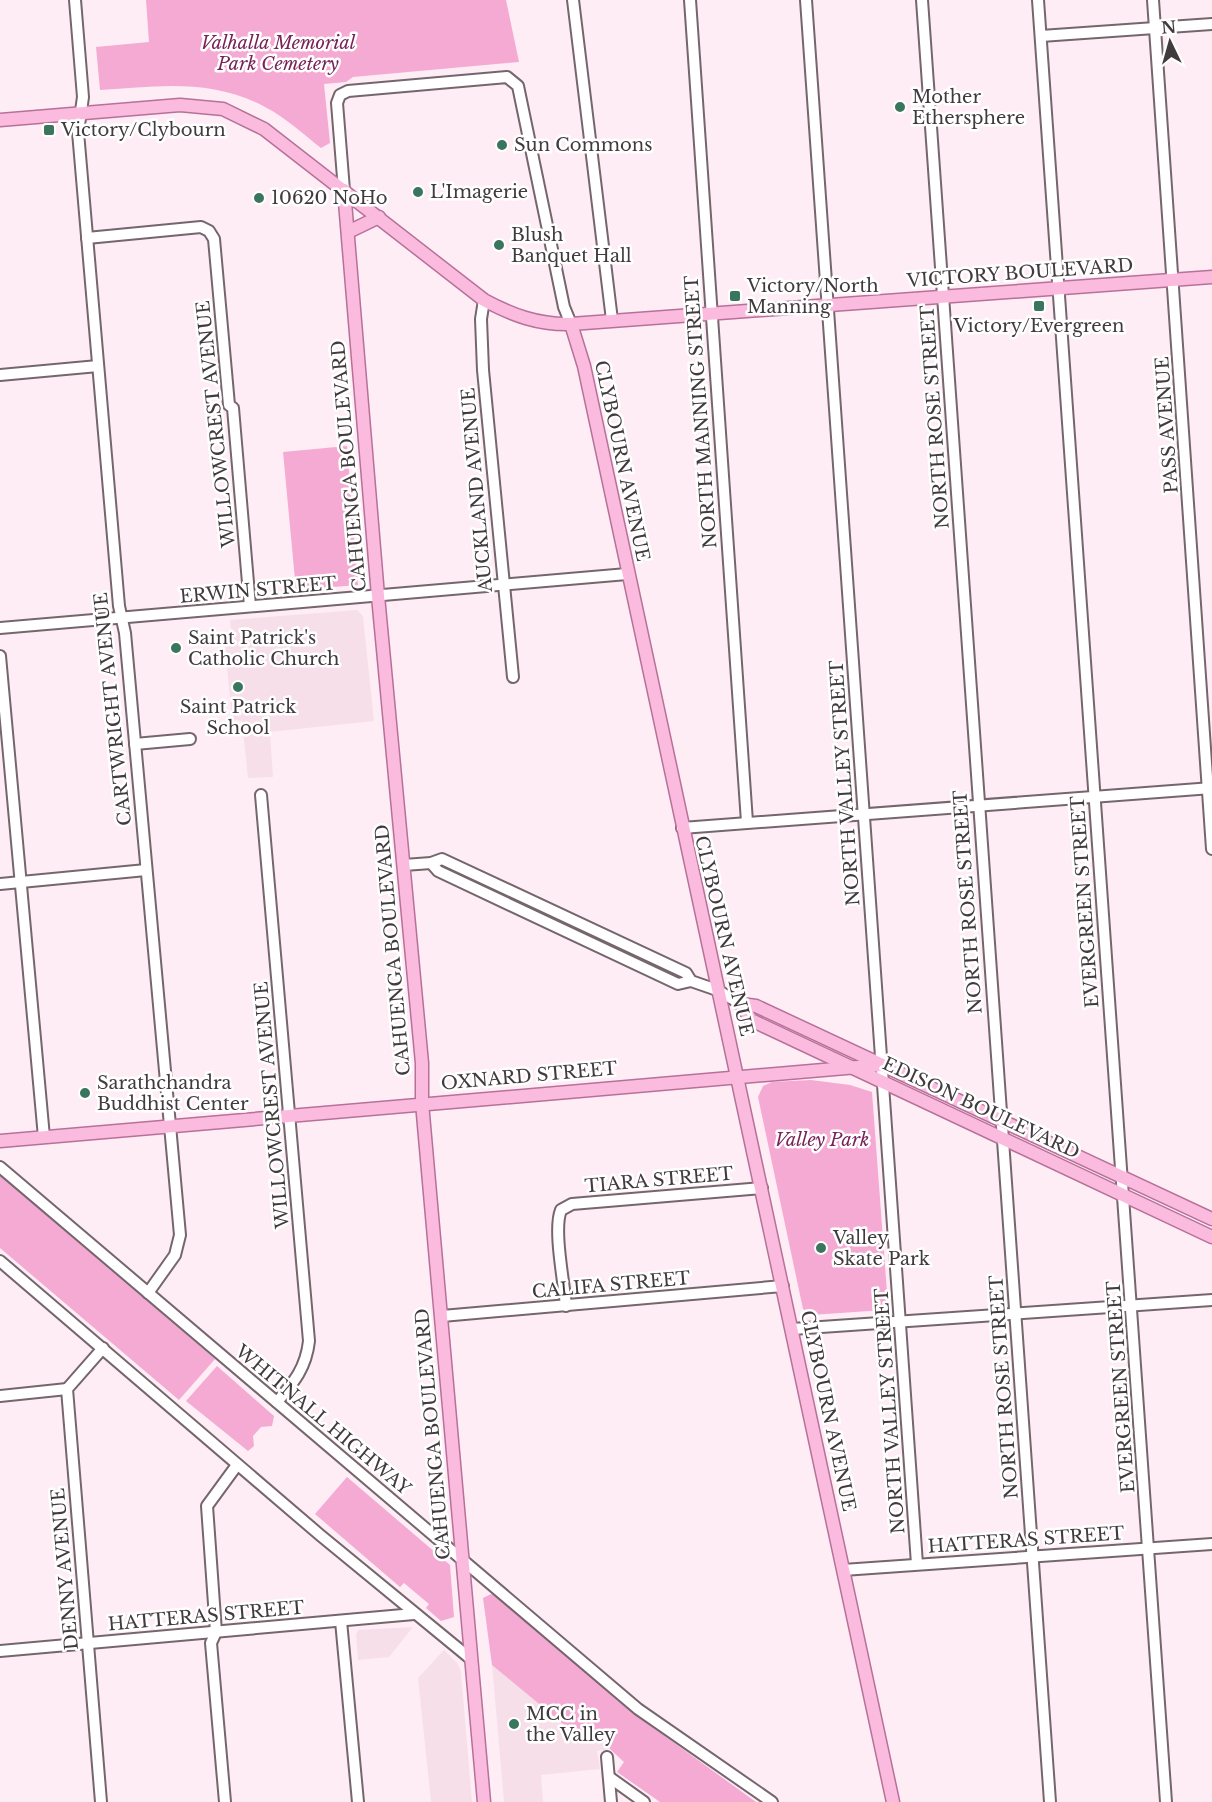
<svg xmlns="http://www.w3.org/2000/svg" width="1212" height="1802" viewBox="0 0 1212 1802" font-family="'Libre Baskerville',serif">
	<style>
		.built { fill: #f7dfea }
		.green { fill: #f4aad2 }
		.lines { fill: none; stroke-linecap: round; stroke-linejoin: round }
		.minor-casing { stroke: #75666d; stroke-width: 14 }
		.major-casing { stroke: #b77198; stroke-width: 15 }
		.minor { stroke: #fff; stroke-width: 10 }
		.major { stroke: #fabbdf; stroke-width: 12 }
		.poi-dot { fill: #3a755e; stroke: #fff; stroke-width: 2 }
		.labels { text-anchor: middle; stroke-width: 5; stroke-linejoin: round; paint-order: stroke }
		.park-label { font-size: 18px; font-style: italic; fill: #782258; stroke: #fff }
		.poi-label { font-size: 18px; fill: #413b3e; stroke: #fff; text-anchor: start }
		.street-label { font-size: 18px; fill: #413b3e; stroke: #fff }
	</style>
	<rect width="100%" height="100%" fill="#feedf5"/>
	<!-- built -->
	<g class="built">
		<polygon points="357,610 363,616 374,721 270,732 273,777 248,778 242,721 232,719 225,646 233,645 230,620"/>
		<polygon points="413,1627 389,1657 358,1660 356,1635 358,1630"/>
		<polygon points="444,1650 458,1664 461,1672 472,1802 431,1802 418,1678"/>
		<polygon points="492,1665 573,1732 606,1729 610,1749 597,1751 600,1769 541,1775 543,1802 504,1802"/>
	</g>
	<!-- green -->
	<g class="green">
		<path d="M146,0h360l13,62 -166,15 -7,5 -22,2 6,59 -9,5c-18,-14 -36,-31 -56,-41 -53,-29 -107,-21 -165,-17l-4,-43 53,-5z"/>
		<polygon points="347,446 358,585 296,590 283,452"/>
		<polygon points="811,1080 850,1085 872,1092 888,1306 884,1310 811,1315 803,1309 758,1097 763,1086 772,1082"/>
		<polygon points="0,1174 215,1359 179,1400 0,1248"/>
		<polygon points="217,1366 274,1416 272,1426 261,1427 253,1436 254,1446 248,1451 186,1401"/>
		<polygon points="347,1477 450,1565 454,1617 441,1621 426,1608 429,1604 404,1583 400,1587 315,1514"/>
		<polygon points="491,1594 499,1597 644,1721 756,1802 660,1802 617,1772 624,1762 610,1749 606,1729 573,1732 492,1665 483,1598"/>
	</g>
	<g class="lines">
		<!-- minor casing -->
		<g class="minor-casing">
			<g id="minor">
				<polyline points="75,0 83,97 78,132 119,606 125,633 180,1235 175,1255 148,1293"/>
				<polyline points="573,0 612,320"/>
				<polyline points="690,0 747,822"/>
				<polyline points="806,0 917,1564"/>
				<polyline points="922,0 1050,1802"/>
				<polyline points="1038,0 1166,1802"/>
				<polyline points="1153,0 1212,849"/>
				<polyline points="1041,36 1212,24"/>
				<polyline points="344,190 337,103 340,95 348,91 507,77 518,86 564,307 571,324"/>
				<polyline points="87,238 201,227 209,231 214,239 229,405 233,408 250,606"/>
				<polyline points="484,300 481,319 483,370 513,677"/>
				<polyline points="0,375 98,366"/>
				<polyline points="0,628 627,574"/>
				<polyline points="0,656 44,1137"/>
				<polyline points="135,744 190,739"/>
				<path d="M261,795l48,546c-3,27 -15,41 -32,61"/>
				<polyline points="682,828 1212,788"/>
				<polyline points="431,863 438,871 678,984 691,981"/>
				<polyline points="404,865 431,863 442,859 686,973 691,981 717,990 741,1004"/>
				<polyline points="0,884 146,870"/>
				<polyline points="0,1167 638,1709 772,1802"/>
				<polyline points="0,1261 320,1535 471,1659"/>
				<path d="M566,1306c-2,-24 -13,-77 -5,-96l11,-6 190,-16"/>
				<polyline points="442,1316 783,1286"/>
				<polyline points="792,1329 1212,1300"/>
				<polyline points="0,1396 67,1389"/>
				<polyline points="843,1570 1212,1544"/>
				<polyline points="341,1621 358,1802"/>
				<polyline points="0,1651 414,1614"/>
				<polyline points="607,1757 611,1802"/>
				<polyline points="609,1777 644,1802"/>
				<polyline points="101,1802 67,1389 103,1348"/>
				<polyline points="225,1802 211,1643 216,1632 207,1506 237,1465"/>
			</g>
		</g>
		<!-- major casing -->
		<g class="major-casing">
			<g id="major">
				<path d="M0,120l180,-15 43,4 41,20 220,171c28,15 54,25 87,24l641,-47"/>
				<polyline points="344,190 378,596 422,1063 422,1103 484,1802"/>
				<polyline points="348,232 379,217"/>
				<polyline points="571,324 584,366 893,1802"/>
				<polyline points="741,1004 751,1020 1212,1237"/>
				<polyline points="741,1004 756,1006 1212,1219"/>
				<polyline points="0,1141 881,1065"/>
			</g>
		</g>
		<!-- minor -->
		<use href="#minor" class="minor"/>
		<!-- major -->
		<use href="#major" class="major"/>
	</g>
	<!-- markers -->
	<g class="poi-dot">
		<circle cx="900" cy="107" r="6"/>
		<rect x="43" y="124" width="12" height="12" rx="3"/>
		<circle cx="502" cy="145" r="6"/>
		<circle cx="418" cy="192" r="6"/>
		<circle cx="259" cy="198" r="6"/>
		<circle cx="499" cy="245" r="6"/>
		<rect x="729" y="290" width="12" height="12" rx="3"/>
		<rect x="1033" y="300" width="12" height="12" rx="3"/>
		<circle cx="176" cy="648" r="6"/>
		<circle cx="238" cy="687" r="6"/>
		<circle cx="85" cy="1093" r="6"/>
		<circle cx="821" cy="1248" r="6"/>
		<circle cx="514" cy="1724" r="6"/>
	</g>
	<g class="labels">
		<!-- park labels -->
		<g class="park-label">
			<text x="278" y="49">Valhalla Memorial<tspan x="278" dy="21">Park Cemetery</tspan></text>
			<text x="822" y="1146">Valley Park</text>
		</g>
		<!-- poi labels -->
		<g class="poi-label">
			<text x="912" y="103">Mother<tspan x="912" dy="21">Ethersphere</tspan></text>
			<text x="61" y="136">Victory/Clybourn</text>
			<text x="514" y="151">Sun Commons</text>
			<text x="430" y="198">L'Imagerie</text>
			<text x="271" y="204">10620 NoHo</text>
			<text x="511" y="241">Blush<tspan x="511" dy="21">Banquet Hall</tspan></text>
			<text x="747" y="292">Victory/North<tspan x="747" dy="21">Manning</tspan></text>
			<text x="1039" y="332" text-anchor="middle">Victory/Evergreen</text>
			<text x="188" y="644">Saint Patrick's<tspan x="188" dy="21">Catholic Church</tspan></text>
			<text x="238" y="713" text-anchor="middle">Saint Patrick<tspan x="238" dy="21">School</tspan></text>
			<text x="97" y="1089">Sarathchandra<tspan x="97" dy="21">Buddhist Center</tspan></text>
			<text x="833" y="1244">Valley<tspan x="833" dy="21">Skate Park</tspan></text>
			<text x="526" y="1720">MCC in<tspan x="526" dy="21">the Valley</tspan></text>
		</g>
		<!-- street labels -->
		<g class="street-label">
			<text transform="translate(1020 273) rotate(-4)" y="6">VICTORY BOULEVARD</text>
			<text transform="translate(701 412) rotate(-94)" y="6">NORTH MANNING STREET</text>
			<text transform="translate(935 417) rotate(-94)" y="6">NORTH ROSE STREET</text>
			<text transform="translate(216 424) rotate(-96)" y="6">WILLOWCREST AVENUE</text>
			<text transform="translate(1167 425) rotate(-94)" y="6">PASS AVENUE</text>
			<text transform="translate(622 461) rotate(78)" y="6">CLYBOURN AVENUE</text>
			<text transform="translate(349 466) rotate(-95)" y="6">CAHUENGA BOULEVARD</text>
			<text transform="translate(477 490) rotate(-95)" y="6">AUCKLAND AVENUE</text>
			<text transform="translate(258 590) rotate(-5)" y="6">ERWIN STREET</text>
			<text transform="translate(113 709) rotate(-96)" y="6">CARTWRIGHT AVENUE</text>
			<text transform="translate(845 783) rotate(-94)" y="6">NORTH VALLEY STREET</text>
			<text transform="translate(968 902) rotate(-94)" y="6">NORTH ROSE STREET</text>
			<text transform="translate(1085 902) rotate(-94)" y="6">EVERGREEN STREET</text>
			<text transform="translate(724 936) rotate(77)" y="6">CLYBOURN AVENUE</text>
			<text transform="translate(393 950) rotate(-95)" y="6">CAHUENGA BOULEVARD</text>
			<text transform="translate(529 1076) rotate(-5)" y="6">OXNARD STREET</text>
			<text transform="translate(272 1105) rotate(-95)" y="6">WILLOWCREST AVENUE</text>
			<text transform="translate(981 1108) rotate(25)" y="6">EDISON BOULEVARD</text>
			<text transform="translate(659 1180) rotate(-5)" y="6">TIARA STREET</text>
			<text transform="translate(611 1285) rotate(-5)" y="6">CALIFA STREET</text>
			<text transform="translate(1004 1387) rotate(-94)" y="6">NORTH ROSE STREET</text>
			<text transform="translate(1121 1387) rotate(-94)" y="6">EVERGREEN STREET</text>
			<text transform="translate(828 1411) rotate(78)" y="6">CLYBOURN AVENUE</text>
			<text transform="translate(890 1411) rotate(-94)" y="6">NORTH VALLEY STREET</text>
			<text transform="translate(323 1420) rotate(40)" y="6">WHITNALL HIGHWAY</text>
			<text transform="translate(433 1434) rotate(-95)" y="6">CAHUENGA BOULEVARD</text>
			<text transform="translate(1026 1540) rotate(-4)" y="6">HATTERAS STREET</text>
			<text transform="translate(65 1569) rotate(-95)" y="6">DENNY AVENUE</text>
			<text transform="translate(206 1616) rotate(-5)" y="6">HATTERAS STREET</text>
		</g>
	</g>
	<!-- north arrow -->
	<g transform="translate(1170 42) rotate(355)" stroke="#ffffff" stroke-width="4.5" paint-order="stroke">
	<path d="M0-4.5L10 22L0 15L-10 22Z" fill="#413b3e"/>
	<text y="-9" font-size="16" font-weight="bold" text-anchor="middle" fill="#413b3e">N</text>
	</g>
</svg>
